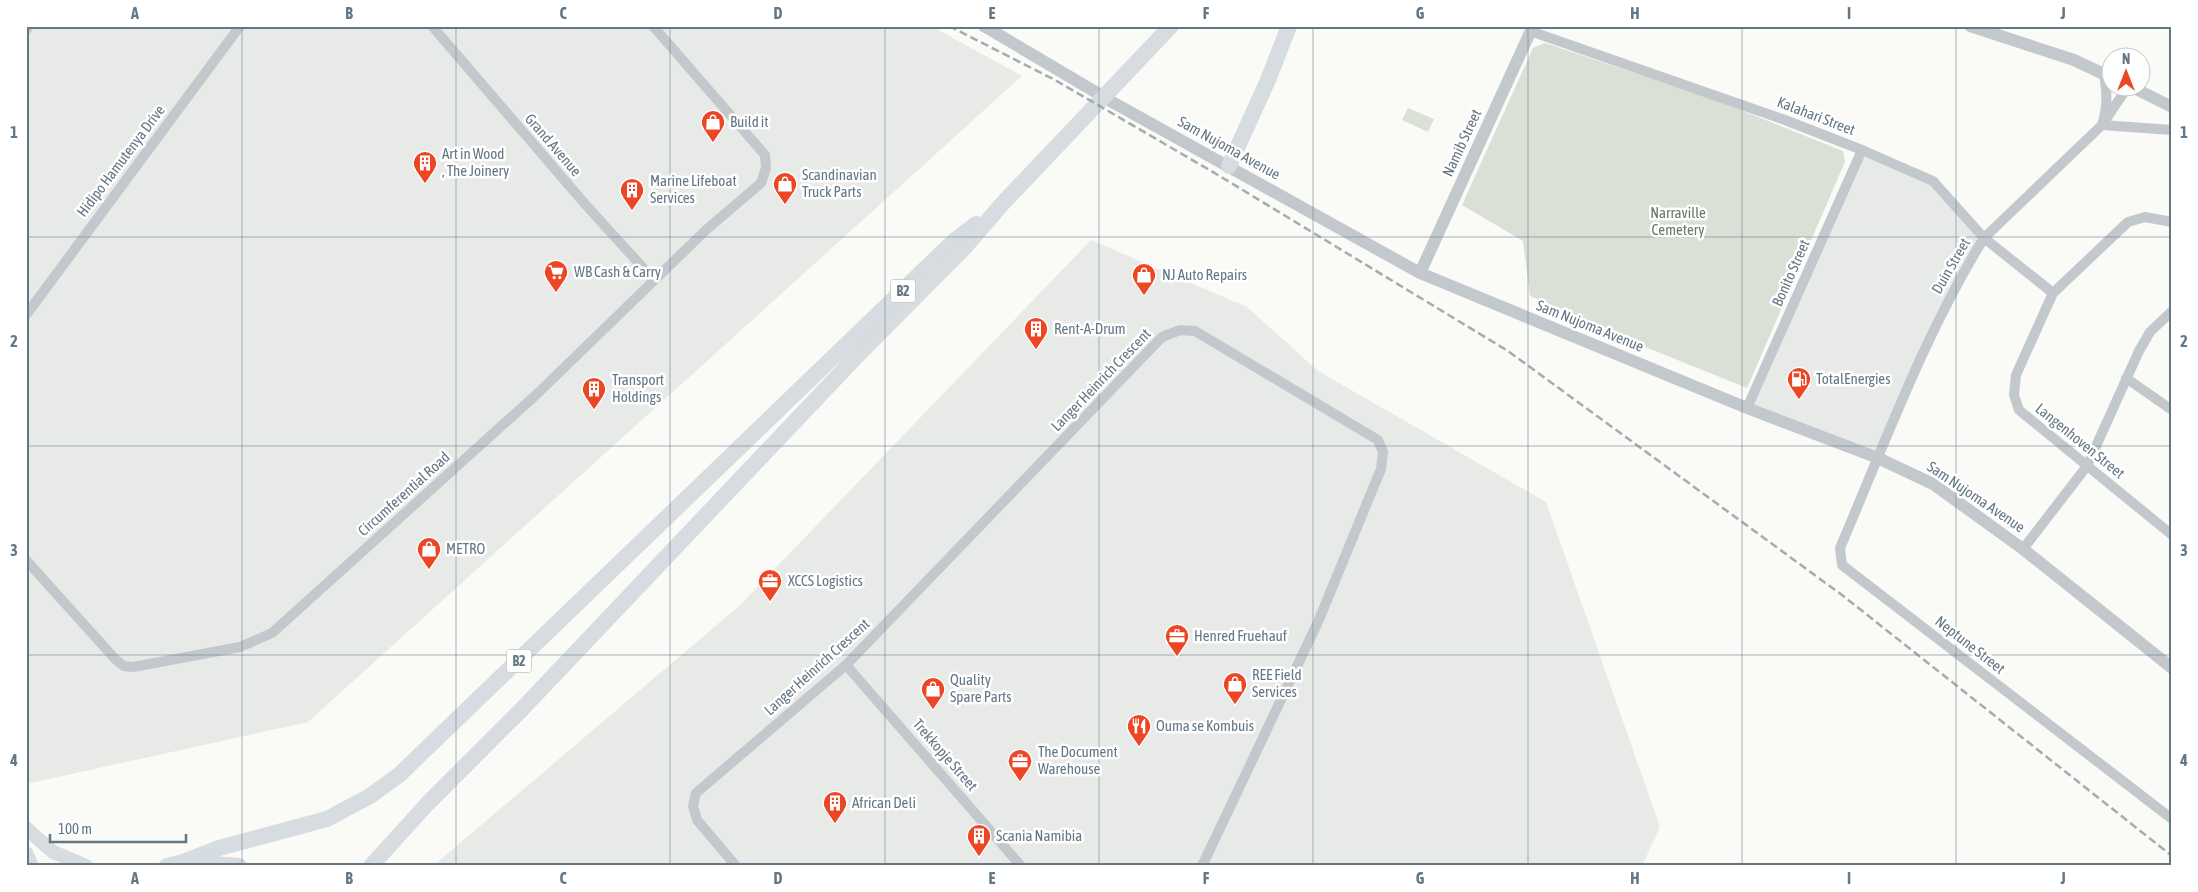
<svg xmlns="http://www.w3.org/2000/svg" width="2198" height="892" viewBox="0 0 2198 892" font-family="'Asap Condensed',sans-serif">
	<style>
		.built { fill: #e8eae8 }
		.green { fill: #dae0d6 }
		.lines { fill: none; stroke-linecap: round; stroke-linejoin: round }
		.minor { stroke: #c3c8cc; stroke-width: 10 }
		.tertiary { stroke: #c3c8cc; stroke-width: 12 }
		.secondary { stroke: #d6dcdf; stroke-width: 14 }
		.trunk { stroke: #d6dcdf; stroke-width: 16 }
		.rail { stroke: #a4acb2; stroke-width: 2.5; stroke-dasharray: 8 4; stroke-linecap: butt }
		.grid { fill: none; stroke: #637884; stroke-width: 1; stroke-opacity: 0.55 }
		.labels { text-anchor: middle; stroke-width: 5; stroke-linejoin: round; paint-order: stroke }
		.shield { fill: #fff; stroke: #92a0a9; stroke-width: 1 }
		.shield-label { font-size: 14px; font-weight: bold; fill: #637884 }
		.street-label { font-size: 15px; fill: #637884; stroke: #fff }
		.poi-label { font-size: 15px; fill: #637884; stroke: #fff; text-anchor: start }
		.park-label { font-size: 15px; fill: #687b63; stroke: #fff }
		.neatline { fill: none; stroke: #637884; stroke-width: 2 }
		.grid-label { font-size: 16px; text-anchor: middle; font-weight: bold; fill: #637884 }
	</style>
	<rect width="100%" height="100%" fill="#fafaf7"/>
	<!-- built -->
	<g class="built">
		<polygon points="26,26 931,26 1022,76 308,722 26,784"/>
		<polygon points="1862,150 1933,181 1984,238 1971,259 1878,458 1747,408"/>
		<polygon points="1091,240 1247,307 1318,371 1546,502 1660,827 1642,866 433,866 739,606"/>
	</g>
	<!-- green -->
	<g class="green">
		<polygon points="1545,43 1721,102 1843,151 1845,162 1747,388 1623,338 1624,336 1530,296 1523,241 1462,205 1533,48"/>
		<polygon points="1408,108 1434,119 1428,132 1402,120"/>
	</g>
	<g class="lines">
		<!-- minor -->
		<g class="minor">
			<polyline points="432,26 585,204 654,280"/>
			<polyline points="26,30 29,26"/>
			<polyline points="1530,31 1785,120 1862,150 1933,181 1984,238 2053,293"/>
			<path d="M2104,74c3,19 4,32 -2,51l70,5"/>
			<path d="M2127,88l-25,37 -118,113c-60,97 -99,205 -144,310l2,17 330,254"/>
			<polyline points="2172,222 2145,217 2128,222 2053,293 2016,375 2014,395 2019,410 2172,535"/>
			<polyline points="26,315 240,26"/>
			<polyline points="2126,378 2172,410"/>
			<polyline points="1747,408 1862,150"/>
			<polyline points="2023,549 2087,466 2139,351 2150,332 2172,311"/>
			<polyline points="26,560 116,660 124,666 133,667 240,647 272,633 537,394 706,230 761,183 766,168 765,155 653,26"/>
			<polyline points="846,665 1021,866"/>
			<polyline points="736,866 697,820 693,806 696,793 846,665 1162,337 1180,330 1195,331 1378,440 1383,452 1381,469 1318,622 1202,866"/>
		</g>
		<!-- tertiary -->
		<g class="tertiary">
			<polyline points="984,26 1114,103 1420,273 1747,408 1878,458 1933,484 2023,549 2172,668"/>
			<polyline points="1970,26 2074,60 2110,77"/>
			<polyline points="2134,88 2172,107"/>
			<polyline points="1420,273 1533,26"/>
		</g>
		<!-- secondary -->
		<g class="secondary">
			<polyline points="26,828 53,852 86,866"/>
			<polyline points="26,853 32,866"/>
		</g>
		<!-- trunk -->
		<g class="trunk">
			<polyline points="1229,166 1268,80 1289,26"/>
			<polyline points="183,862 219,848 327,819 370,796 399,775 955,240 976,224"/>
			<polyline points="167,866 183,862 239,866"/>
			<polyline points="371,866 428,803 523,708 855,358 965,247 1003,203 1171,26"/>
		</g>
		<!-- rail -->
		<polyline class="rail" points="949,26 1055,80 1218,175 1508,351 1842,595 2172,856"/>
	</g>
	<!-- grid -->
	<path class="grid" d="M242,26v840M456,26v840M670,26v840M885,26v840M1099,26v840M1313,26v840M1528,26v840M1742,26v840M1956,26v840M26,237h2146M26,446h2146M26,655h2146"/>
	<!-- icons -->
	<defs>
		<g id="shop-pin" transform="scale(1.25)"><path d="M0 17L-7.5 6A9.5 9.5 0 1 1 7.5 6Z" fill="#ec4625" stroke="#fff"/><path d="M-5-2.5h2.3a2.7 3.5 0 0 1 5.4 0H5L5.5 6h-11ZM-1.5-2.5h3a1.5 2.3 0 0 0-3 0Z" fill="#fff"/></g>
		<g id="building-pin" transform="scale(1.25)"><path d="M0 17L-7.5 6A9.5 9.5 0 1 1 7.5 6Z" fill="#ec4625" stroke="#fff"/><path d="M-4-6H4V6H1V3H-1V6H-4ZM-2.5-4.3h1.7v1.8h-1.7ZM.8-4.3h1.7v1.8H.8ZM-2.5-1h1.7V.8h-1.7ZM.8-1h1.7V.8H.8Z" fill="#fff"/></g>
		<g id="supermarket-pin" transform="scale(1.25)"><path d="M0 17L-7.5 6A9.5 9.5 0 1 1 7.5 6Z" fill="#ec4625" stroke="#fff"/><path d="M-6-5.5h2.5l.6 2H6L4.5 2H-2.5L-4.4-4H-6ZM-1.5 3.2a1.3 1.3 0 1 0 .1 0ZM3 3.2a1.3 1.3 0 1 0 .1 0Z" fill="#fff"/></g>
		<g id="fuel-pin" transform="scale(1.25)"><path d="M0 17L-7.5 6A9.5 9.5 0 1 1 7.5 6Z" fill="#ec4625" stroke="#fff"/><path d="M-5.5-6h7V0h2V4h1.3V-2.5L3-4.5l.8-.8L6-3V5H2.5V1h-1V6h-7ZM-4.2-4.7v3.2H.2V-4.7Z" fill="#fff"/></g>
		<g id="office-pin" transform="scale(1.25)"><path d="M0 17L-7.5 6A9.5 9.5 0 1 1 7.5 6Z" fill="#ec4625" stroke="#fff"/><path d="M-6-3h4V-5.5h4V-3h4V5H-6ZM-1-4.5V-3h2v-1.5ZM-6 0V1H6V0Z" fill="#fff"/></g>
		<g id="restaurant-pin" transform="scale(1.25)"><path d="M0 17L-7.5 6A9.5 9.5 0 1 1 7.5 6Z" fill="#ec4625" stroke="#fff"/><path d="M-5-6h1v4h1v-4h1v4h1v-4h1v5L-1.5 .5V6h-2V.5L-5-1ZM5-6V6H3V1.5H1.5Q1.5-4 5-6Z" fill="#fff"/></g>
	</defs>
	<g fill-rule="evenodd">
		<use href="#shop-pin" x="713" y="122"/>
		<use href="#building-pin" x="425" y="163"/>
		<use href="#shop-pin" x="785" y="184"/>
		<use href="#building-pin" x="632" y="190"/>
		<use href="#supermarket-pin" x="556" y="272"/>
		<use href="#shop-pin" x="1144" y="275"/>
		<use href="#building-pin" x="1036" y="329"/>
		<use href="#fuel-pin" x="1799" y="379"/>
		<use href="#building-pin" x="594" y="389"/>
		<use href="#shop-pin" x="429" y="549"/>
		<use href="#office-pin" x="770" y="581"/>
		<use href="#office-pin" x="1177" y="636"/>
		<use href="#shop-pin" x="1235" y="684"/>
		<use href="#shop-pin" x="933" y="689"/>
		<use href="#restaurant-pin" x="1139" y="726"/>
		<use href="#office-pin" x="1020" y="761"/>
		<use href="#building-pin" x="835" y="803"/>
		<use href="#building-pin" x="979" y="836"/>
	</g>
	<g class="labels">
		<!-- shield labels -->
		<g class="shield">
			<rect x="890.5" y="279.5" width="25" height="23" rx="4"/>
			<rect x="506.5" y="649.5" width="25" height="23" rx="4"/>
		</g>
		<g class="shield-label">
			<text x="903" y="296">B2</text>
			<text x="519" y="666">B2</text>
		</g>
		<!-- street labels -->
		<g class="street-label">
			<text transform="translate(1816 116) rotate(21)" y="5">Kalahari Street</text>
			<text transform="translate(1462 143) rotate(-65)" y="5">Namib Street</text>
			<text transform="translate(553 145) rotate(49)" y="5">Grand Avenue</text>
			<text transform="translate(1229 148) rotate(29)" y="5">Sam Nujoma Avenue</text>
			<text transform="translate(121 161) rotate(-53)" y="5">Hidipo Hamutenya Drive</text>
			<text transform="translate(1951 266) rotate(-60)" y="5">Duin Street</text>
			<text transform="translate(1791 273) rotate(-66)" y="5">Bonito Street</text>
			<text transform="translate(1590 326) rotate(22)" y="5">Sam Nujoma Avenue</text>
			<text transform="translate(1101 380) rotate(-46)" y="5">Langer Heinrich Crescent</text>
			<text transform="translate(2080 441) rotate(39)" y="5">Langenhoven Street</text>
			<text transform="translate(404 494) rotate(-42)" y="5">Circumferential Road</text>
			<text transform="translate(1976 497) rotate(34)" y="5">Sam Nujoma Avenue</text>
			<text transform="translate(1970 645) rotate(38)" y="5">Neptune Street</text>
			<text transform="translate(817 667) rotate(-42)" y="5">Langer Heinrich Crescent</text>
			<text transform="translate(945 755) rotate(49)" y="5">Trekkopje Street</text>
		</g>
		<!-- poi labels -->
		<g class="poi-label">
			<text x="730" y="127">Build it</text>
			<text x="442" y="159">Art in Wood<tspan x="442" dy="17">, The Joinery</tspan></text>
			<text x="802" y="180">Scandinavian<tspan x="802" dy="17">Truck Parts</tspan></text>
			<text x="650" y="186">Marine Lifeboat<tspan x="650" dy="17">Services</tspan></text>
			<text x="574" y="277">WB Cash &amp; Carry</text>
			<text x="1162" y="280">NJ Auto Repairs</text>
			<text x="1054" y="334">Rent-A-Drum</text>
			<text x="1816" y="384">TotalEnergies</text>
			<text x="612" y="385">Transport<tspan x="612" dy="17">Holdings</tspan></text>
			<text x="446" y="554">METRO</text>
			<text x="788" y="586">XCCS Logistics</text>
			<text x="1194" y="641">Henred Fruehauf</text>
			<text x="1252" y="680">REE Field<tspan x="1252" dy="17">Services</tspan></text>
			<text x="950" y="685">Quality<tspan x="950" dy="17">Spare Parts</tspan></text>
			<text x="1156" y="731">Ouma se Kombuis</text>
			<text x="1038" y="757">The Document<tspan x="1038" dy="17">Warehouse</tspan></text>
			<text x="852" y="808">African Deli</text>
			<text x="996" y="841">Scania Namibia</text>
		</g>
		<!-- park labels -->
		<g class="park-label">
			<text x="1678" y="218">Narraville<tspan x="1678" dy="17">Cemetery</tspan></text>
		</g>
	</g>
	<!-- border -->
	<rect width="2198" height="892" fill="none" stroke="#ffffff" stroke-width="55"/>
	<!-- north arrow -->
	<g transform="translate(2126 72)"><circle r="24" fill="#ffffff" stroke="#c1c9ce"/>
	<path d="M0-4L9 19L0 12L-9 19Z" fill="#ec4625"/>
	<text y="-8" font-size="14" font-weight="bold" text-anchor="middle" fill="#637884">N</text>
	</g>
	<!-- scale -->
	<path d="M50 834v8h136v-8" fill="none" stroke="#637884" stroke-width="2.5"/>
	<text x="58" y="834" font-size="15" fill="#637884" stroke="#ffffff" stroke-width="4" paint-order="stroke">100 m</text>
	<rect x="28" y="28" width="2142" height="836" class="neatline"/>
	<g class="grid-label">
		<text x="135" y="19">A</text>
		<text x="349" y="19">B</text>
		<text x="563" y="19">C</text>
		<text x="778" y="19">D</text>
		<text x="992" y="19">E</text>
		<text x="1206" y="19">F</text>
		<text x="1420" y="19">G</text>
		<text x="1635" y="19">H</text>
		<text x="1849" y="19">I</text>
		<text x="2063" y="19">J</text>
		<text x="14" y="138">1</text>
		<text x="2184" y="138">1</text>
		<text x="14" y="347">2</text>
		<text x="2184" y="347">2</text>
		<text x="14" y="556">3</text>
		<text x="2184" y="556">3</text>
		<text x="14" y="766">4</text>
		<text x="2184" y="766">4</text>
		<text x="135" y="884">A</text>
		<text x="349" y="884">B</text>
		<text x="563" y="884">C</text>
		<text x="778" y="884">D</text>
		<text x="992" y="884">E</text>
		<text x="1206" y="884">F</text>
		<text x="1420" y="884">G</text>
		<text x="1635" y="884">H</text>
		<text x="1849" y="884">I</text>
		<text x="2063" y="884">J</text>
	</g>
</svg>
